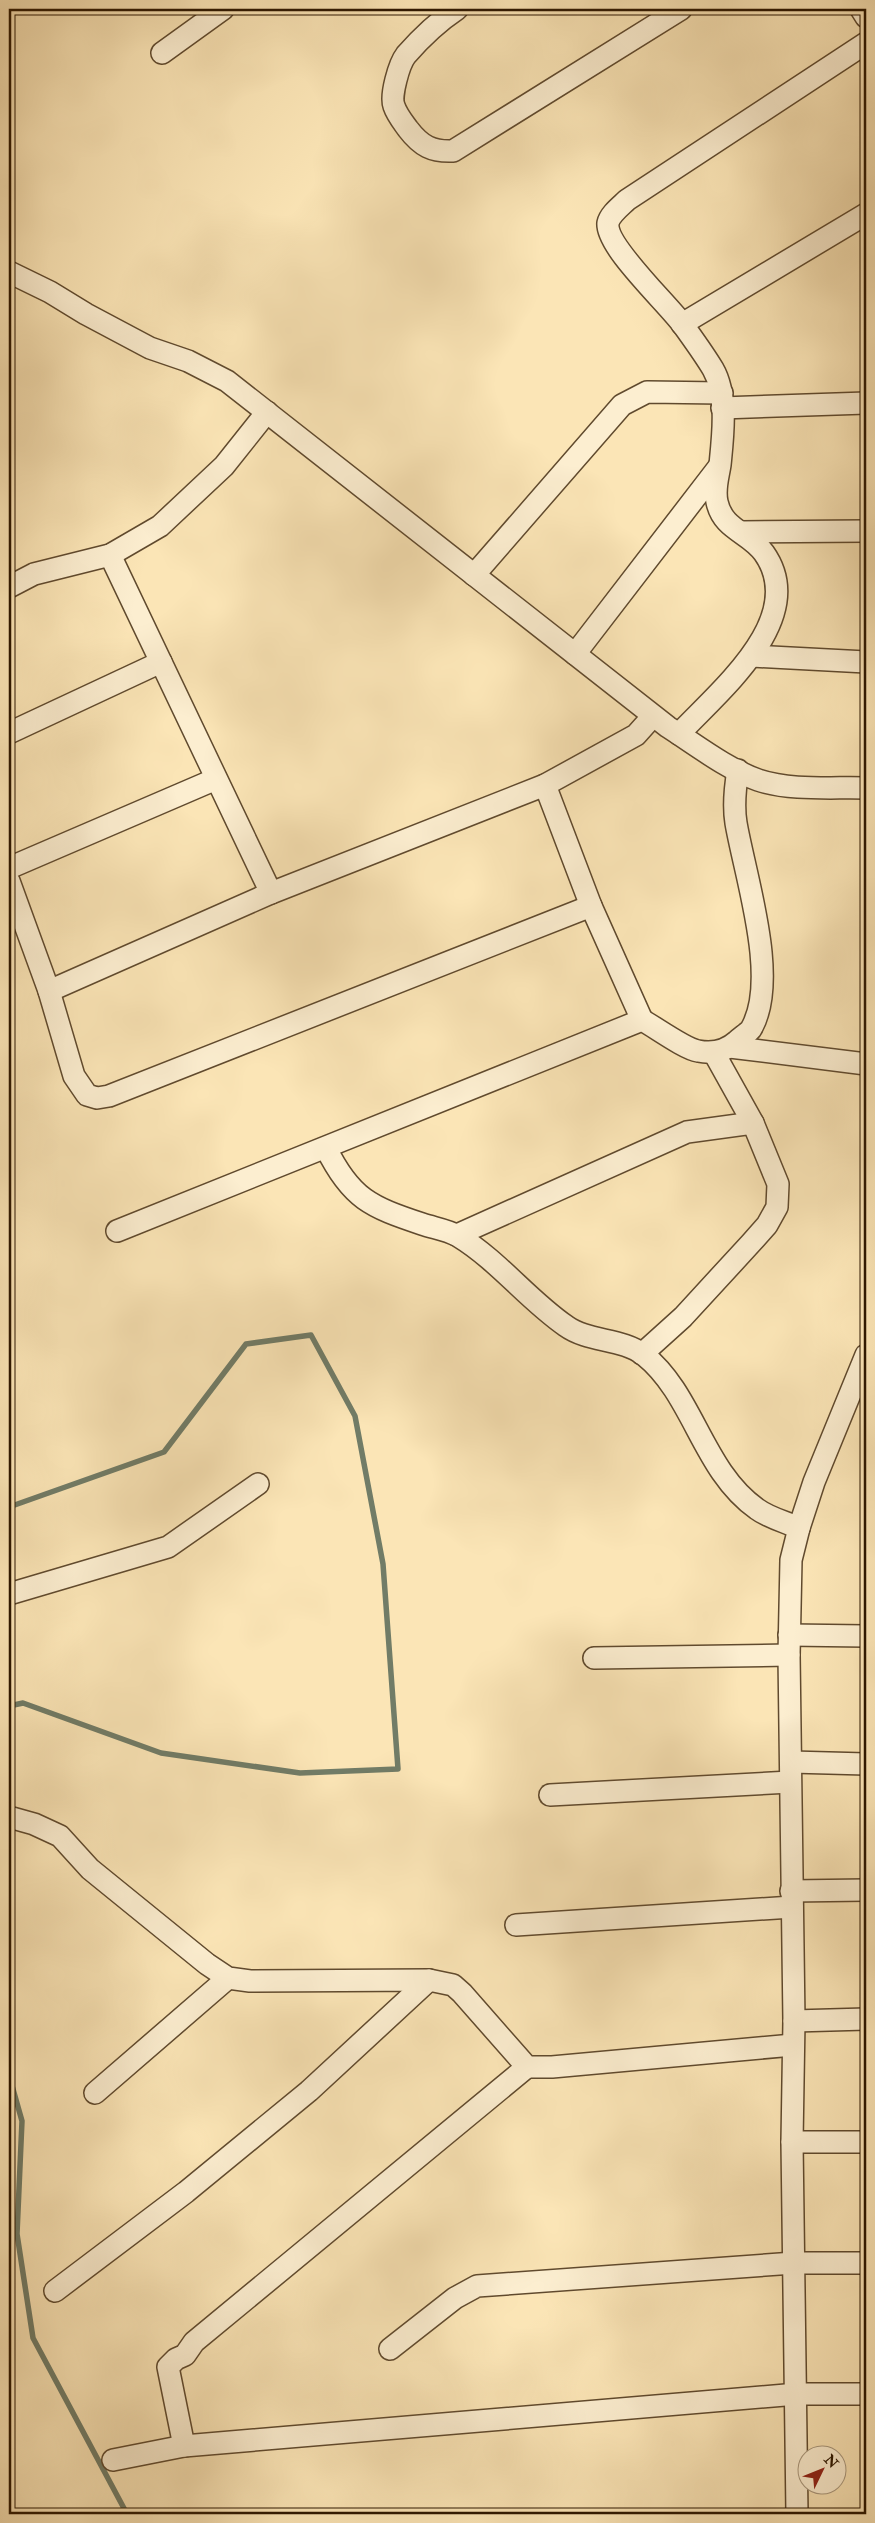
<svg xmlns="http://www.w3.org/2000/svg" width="875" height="2523" viewBox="0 0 875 2523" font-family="'IM FELL Double Pica',serif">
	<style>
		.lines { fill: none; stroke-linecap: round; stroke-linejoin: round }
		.stream { stroke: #717c67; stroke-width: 5.5 }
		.street-casing { stroke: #604a2e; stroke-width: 24 }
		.street { stroke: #fceed0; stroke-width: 21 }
	</style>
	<rect width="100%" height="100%" fill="#fbe5b6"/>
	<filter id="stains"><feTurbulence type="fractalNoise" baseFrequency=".004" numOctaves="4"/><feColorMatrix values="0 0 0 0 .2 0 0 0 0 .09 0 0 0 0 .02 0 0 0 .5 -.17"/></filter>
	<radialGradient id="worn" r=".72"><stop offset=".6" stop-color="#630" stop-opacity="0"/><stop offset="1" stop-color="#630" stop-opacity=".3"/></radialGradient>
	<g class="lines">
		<!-- stream -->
		<g class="stream">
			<polyline points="9,1507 164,1452 246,1344 311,1335 355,1416 383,1564 398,1769 300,1773 161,1753 23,1703 9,1706"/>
			<polyline points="9,2075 22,2121 17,2234 33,2338 127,2514"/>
		</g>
		<!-- street casing -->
		<g class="street-casing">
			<g id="street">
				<path d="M457,9c-18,12 -37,30 -51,46 -7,9 -16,41 -12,51 3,9 9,16 14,23 13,17 24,23 45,22l228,-142"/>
				<polyline points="861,9 866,17"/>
				<polyline points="162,53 223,9"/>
				<path d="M9,272l41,20 36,22 64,34 38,13 39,20 441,346c28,18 59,42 90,53 33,11 74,7 108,8"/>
				<polyline points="682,324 866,214"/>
				<polyline points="722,408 866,403"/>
				<polyline points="741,532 866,531"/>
				<polyline points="110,555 271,893"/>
				<polyline points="474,575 622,405 647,392 722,393"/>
				<polyline points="9,587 34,574 110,555 160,526 224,466 267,412"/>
				<polyline points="575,654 718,468"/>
				<polyline points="752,656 866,662"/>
				<polyline points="9,733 161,662"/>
				<path d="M679,734c40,-43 131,-116 85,-181 -15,-21 -41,-23 -47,-51 -3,-13 1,-24 3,-37 3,-30 8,-70 -7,-96 -9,-15 -20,-30 -30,-44 -15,-21 -78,-79 -75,-102 2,-9 13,-17 19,-23l239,-157"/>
				<polyline points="545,785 591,906 642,1020"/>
				<polyline points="9,868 216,779"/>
				<polyline points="9,881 49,991 74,1076 87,1095 97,1098 109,1096 591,906"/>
				<polyline points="49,991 271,893 545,785 636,735 653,716"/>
				<polyline points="730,1047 866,1064"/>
				<path d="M326,1148c25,51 45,59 96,76 12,4 26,6 36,12 41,25 70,64 108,90 22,16 56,12 78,29 50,40 58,115 113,154 12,9 29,13 42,19"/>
				<path d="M117,1231l525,-211c13,7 43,29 56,31 15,3 28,0 39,-10 4,-4 11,-8 14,-12 29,-49 -6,-153 -15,-206 -3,-18 -1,-35 2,-53"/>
				<polyline points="457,1235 687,1132 753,1123"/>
				<polyline points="642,1354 683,1317 751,1243 767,1225 777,1207 778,1184 753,1123 714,1053"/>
				<polyline points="9,1594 168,1547 258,1484"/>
				<polyline points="789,1635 866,1636"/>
				<polyline points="594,1658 789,1655"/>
				<polyline points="791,1762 866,1764"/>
				<polyline points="550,1795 790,1782"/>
				<polyline points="9,1817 34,1824 60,1836 90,1869 207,1964 228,1978 250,1981 429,1980 453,1985 462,1993 527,2067 552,2067 793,2045"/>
				<polyline points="791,1891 866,1890"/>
				<polyline points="516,1925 792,1907"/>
				<polyline points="794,2021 866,2019"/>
				<polyline points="95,2093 228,1978"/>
				<polyline points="792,2142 866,2142"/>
				<polyline points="55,2291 186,2192 309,2091 429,1980"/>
				<polyline points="390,2349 455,2298 477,2286 794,2263 866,2263"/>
				<polyline points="184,2446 168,2367 176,2359 185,2355 194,2342 527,2067"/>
				<polyline points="113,2460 184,2446 797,2394 866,2394"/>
				<polyline points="797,2514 792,2142 794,2021 789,1655 791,1560 799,1528 814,1482 866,1355"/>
			</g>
		</g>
		<!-- street -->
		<use href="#street" class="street"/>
	</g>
	<!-- margin -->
	<rect width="875" height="2523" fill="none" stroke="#fbe5b6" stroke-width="30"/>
	<rect x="10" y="10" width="855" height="2503" fill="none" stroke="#2d1700" stroke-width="2.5"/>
	<rect x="15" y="15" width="845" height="2493" fill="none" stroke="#2d1700"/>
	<!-- north arrow -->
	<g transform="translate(822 2470) rotate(47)"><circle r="24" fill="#fceed0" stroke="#a9987d"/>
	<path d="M0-4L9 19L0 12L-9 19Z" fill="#8f2418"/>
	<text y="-8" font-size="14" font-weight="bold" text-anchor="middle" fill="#2d1700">N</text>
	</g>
	<rect width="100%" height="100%" filter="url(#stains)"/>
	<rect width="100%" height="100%" fill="url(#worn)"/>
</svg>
